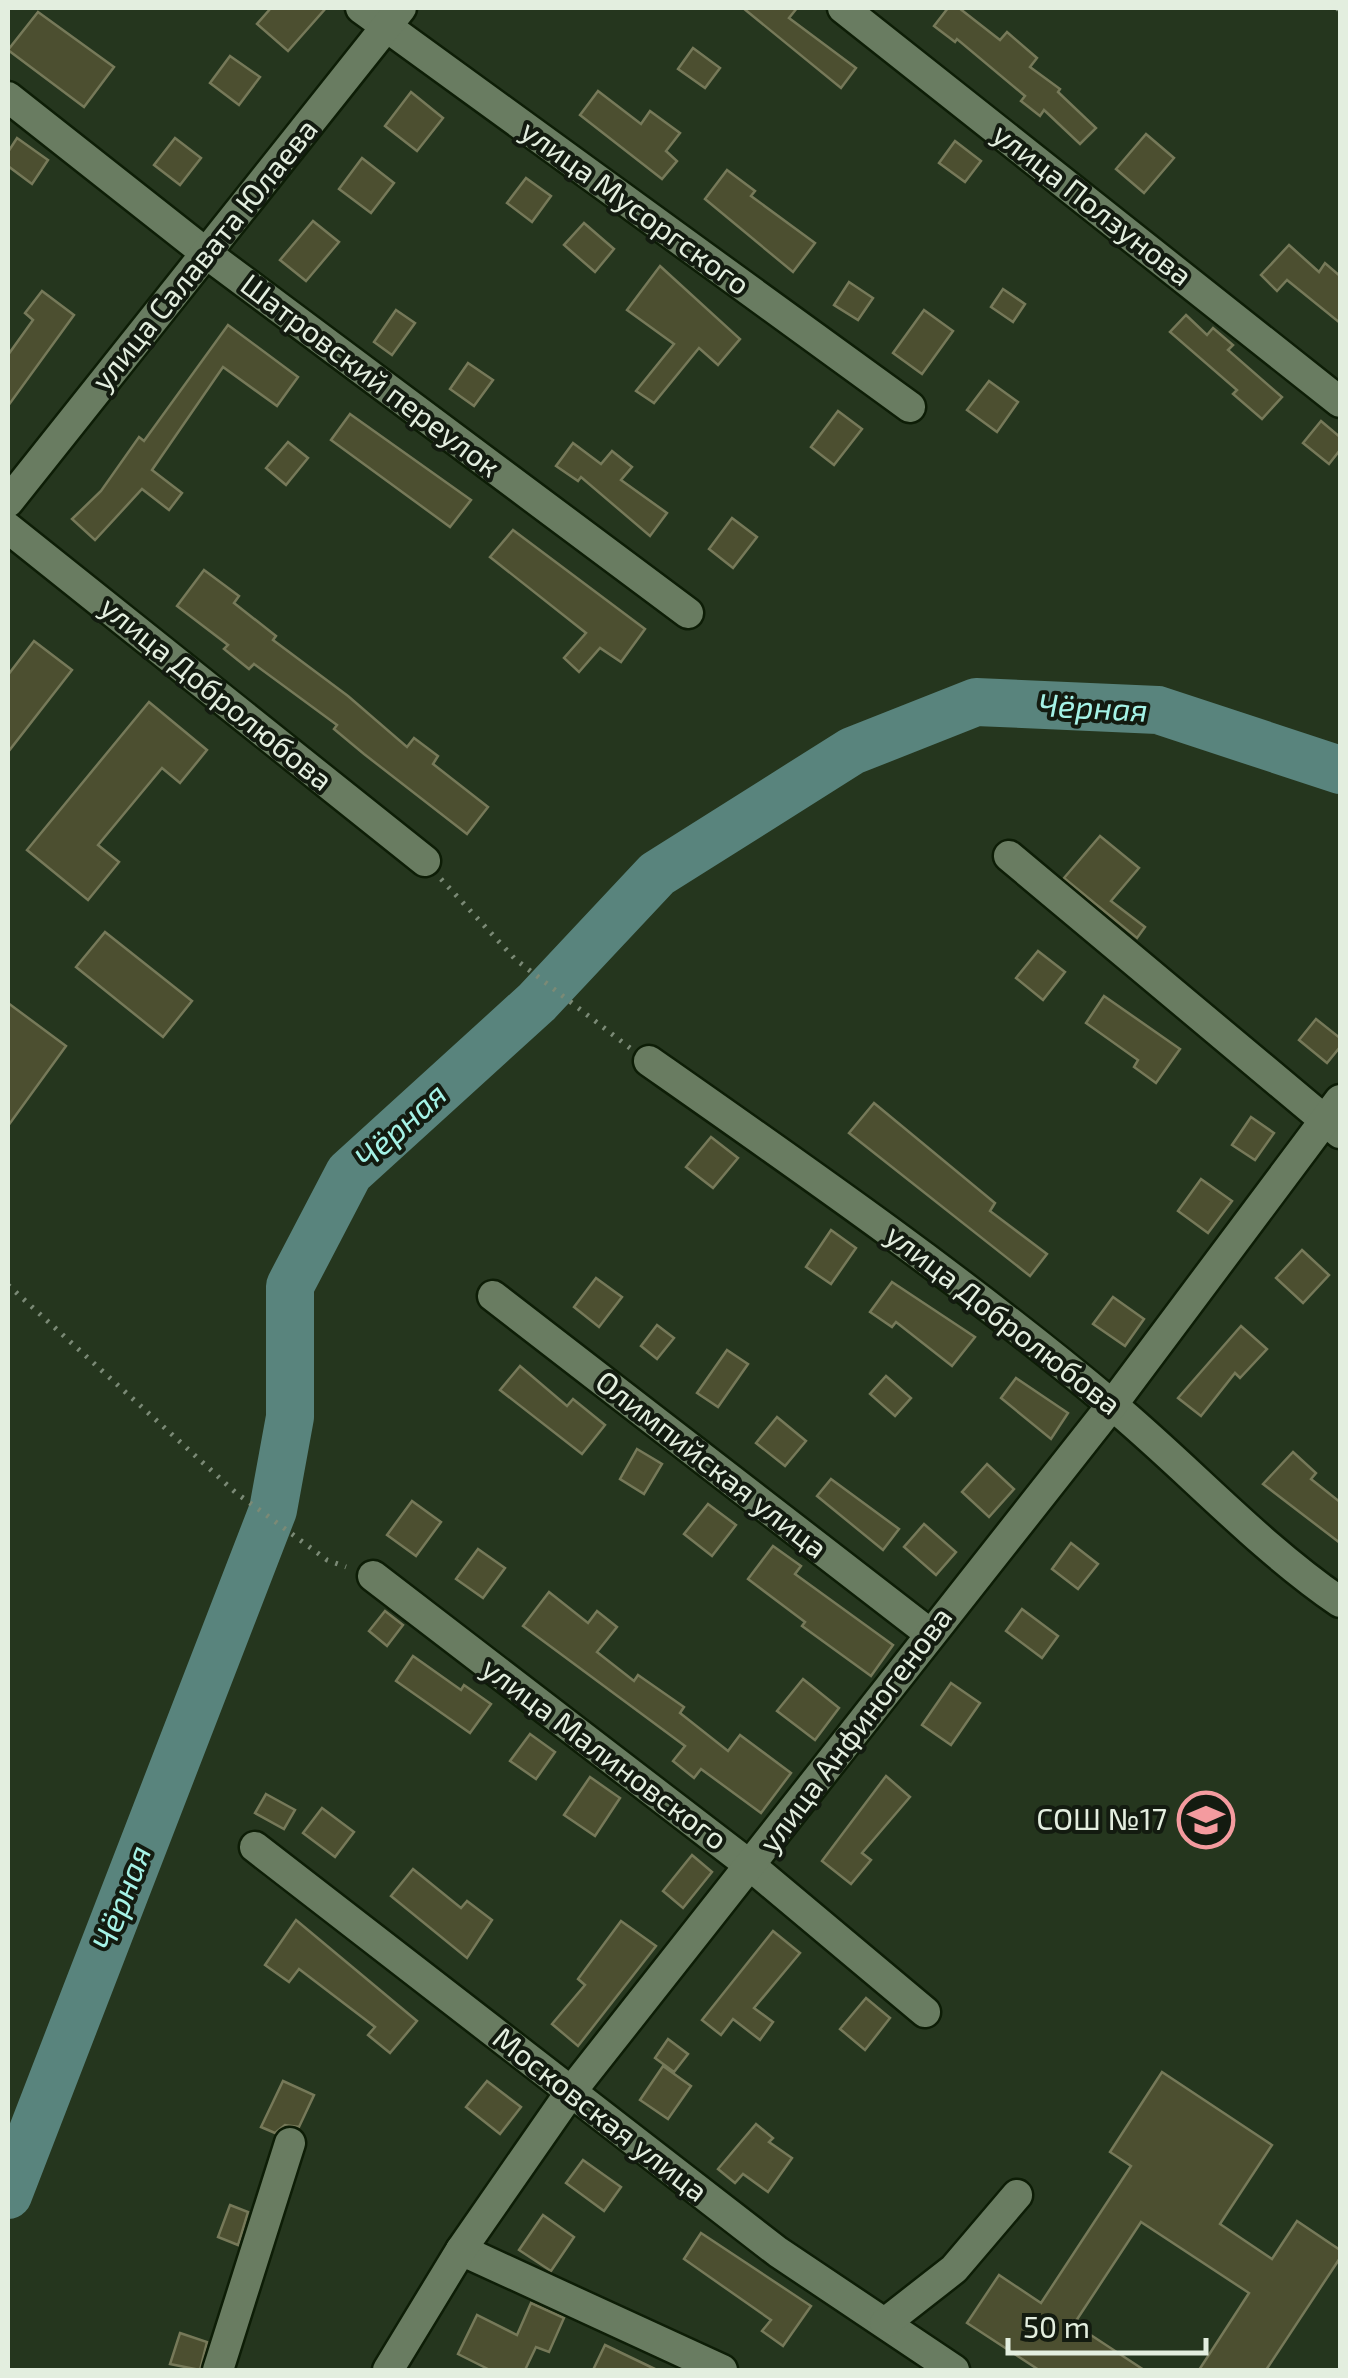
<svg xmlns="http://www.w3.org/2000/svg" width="1348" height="2378" viewBox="0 0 1348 2378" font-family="'Exo 2',sans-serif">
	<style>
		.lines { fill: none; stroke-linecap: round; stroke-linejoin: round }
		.river { stroke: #59847d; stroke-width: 48 }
		.building { fill: #4c4f30; stroke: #767959; stroke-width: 2.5 }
		.minor-casing { stroke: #0d1d06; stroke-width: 35 }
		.path { stroke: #7b8a76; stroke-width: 5; stroke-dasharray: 2.5 8; stroke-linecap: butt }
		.minor { stroke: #697c61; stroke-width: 30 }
		.labels { text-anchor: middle; stroke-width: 8; stroke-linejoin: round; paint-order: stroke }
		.street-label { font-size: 30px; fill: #e3eedf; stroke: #131b10 }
		.poi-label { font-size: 30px; fill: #e3eedf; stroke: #131b10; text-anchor: end }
		.water-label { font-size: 32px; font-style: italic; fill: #a5f3e7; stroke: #131b10 }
	</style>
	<rect width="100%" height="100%" fill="#25361e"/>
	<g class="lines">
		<!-- river -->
		<polyline class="river" points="8,2195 273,1510 290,1417 290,1286 349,1173 537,1002 657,874 852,751 976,702 1158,710 1340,770"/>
	</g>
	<!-- building -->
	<g class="building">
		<polygon points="271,8 326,8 288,51 257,24"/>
		<polygon points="743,8 797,8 789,18 856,68 841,88"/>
		<polygon points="948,8 959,8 1000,40 1007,32 1037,58 1030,67 1060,89 1058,92 1096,128 1080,144 1044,110 1040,116 1021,101 1025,96 957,39 955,42 934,26"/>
		<polygon points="38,12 114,67 84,107 8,50"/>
		<polygon points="693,48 720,68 705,88 678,69"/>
		<polygon points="230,56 260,77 239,105 210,83"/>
		<polygon points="598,91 641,124 650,111 680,133 666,151 677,161 662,179 580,115"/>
		<polygon points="411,92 443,118 417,151 385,126"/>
		<polygon points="1146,134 1174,158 1144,193 1116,169"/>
		<polygon points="17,138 48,160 32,184 8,166 8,152"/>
		<polygon points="175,138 201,158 180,185 154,165"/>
		<polygon points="955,141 981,161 965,182 939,163"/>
		<polygon points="362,158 394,183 371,213 339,189"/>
		<polygon points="727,170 755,191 751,196 815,243 793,272 705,199"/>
		<polygon points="526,178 551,196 532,222 507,203"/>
		<polygon points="313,221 339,242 306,281 280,260"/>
		<polygon points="584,223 614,249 595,272 564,245"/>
		<polygon points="1289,245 1319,272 1325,263 1340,276 1340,323 1287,280 1277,291 1261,275"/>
		<polygon points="660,266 740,339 718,365 699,348 654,403 636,391 674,344 627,310"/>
		<polygon points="849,282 873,298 858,320 834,305"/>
		<polygon points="1003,289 1025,304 1013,322 991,307"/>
		<polygon points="42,291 74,315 8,406 8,355 33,320 25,313"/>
		<polygon points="396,310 415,323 392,355 374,342"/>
		<polygon points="924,310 953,331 922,374 893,353"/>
		<polygon points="1186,315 1207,335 1213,328 1233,345 1228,350 1282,397 1262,419 1233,394 1237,390 1170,332"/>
		<polygon points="228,325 298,377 277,406 223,367 152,470 182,493 169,510 142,489 95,540 72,519 101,491 139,437 144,441"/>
		<polygon points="468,363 493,380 474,406 450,389"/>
		<polygon points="989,381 1018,402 997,432 967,410"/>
		<polygon points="838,411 862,429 834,465 811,447"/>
		<polygon points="350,414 471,500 450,527 331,440"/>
		<polygon points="1321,421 1340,437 1340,450 1329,464 1303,443"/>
		<polygon points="288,442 308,458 286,485 266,468"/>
		<polygon points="573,443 601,464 612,451 632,467 621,480 667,513 650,536 581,477 578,481 556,466"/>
		<polygon points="732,518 757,537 733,568 709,549"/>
		<polygon points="513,530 645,629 621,662 600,648 579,672 564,658 586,633 490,557"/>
		<polygon points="204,570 239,596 234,603 276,636 273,640 348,696 407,747 414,738 438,756 433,764 488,807 467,834 364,754 334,729 337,725 254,664 249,669 224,649 228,645 177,606"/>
		<polygon points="34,641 72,670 8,752 8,675"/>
		<polygon points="149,702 207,750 180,783 162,768 98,845 119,862 88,900 27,850"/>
		<polygon points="1100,836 1139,868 1111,901 1145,927 1137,938 1064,878"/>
		<polygon points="105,932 192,1001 163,1037 76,967"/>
		<polygon points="1038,951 1065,972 1043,1000 1016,978"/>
		<polygon points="1104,996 1180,1049 1156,1083 1134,1067 1138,1060 1086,1023"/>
		<polygon points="8,1003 66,1046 8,1126"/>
		<polygon points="1316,1019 1340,1038 1340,1047 1327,1063 1299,1040"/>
		<polygon points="874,1103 995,1203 990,1211 1047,1254 1030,1276 849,1133"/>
		<polygon points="1251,1117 1274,1133 1255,1160 1232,1145"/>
		<polygon points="711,1137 738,1158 713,1188 686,1167"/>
		<polygon points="1201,1179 1232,1201 1208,1233 1178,1211"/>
		<polygon points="831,1230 856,1248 831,1284 806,1267"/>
		<polygon points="1302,1250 1329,1275 1303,1303 1276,1278"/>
		<polygon points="596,1278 622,1297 599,1327 574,1307"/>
		<polygon points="892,1282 975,1337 952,1366 896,1322 892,1327 870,1312"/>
		<polygon points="1113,1297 1144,1319 1125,1346 1093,1324"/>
		<polygon points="657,1325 674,1338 657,1359 641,1346"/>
		<polygon points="1241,1326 1267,1349 1240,1378 1235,1373 1201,1416 1178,1398"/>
		<polygon points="727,1350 748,1364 718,1407 697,1393"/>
		<polygon points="520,1366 567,1406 573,1399 605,1425 582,1454 500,1390"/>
		<polygon points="886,1376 911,1398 895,1416 870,1394"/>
		<polygon points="1016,1378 1068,1413 1051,1439 1001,1398"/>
		<polygon points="777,1417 806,1441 785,1466 756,1443"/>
		<polygon points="637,1449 662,1464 644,1494 620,1479"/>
		<polygon points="1293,1452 1316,1473 1311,1479 1340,1502 1340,1543 1263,1484"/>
		<polygon points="987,1464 1014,1489 989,1517 962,1492"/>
		<polygon points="831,1479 899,1529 883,1550 817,1496"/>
		<polygon points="412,1501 441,1522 416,1556 387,1535"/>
		<polygon points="708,1504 736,1525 712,1556 684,1534"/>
		<polygon points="924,1524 956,1552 936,1575 904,1547"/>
		<polygon points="1071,1543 1098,1564 1078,1589 1052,1569"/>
		<polygon points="773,1546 801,1566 795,1574 893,1645 871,1676 802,1626 805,1622 748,1579"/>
		<polygon points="478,1549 505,1568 483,1598 456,1579"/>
		<polygon points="549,1592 588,1623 597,1611 617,1627 597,1652 634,1681 638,1675 684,1707 680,1713 728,1751 740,1735 791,1773 761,1813 701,1769 694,1778 673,1761 685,1746 523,1626"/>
		<polygon points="1022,1609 1058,1636 1042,1658 1006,1631"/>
		<polygon points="385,1611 403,1625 387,1646 369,1631"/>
		<polygon points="413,1656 461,1690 464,1685 491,1704 470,1733 396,1681"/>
		<polygon points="803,1679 839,1708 815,1740 777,1711"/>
		<polygon points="951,1683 980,1703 951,1745 922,1725"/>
		<polygon points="530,1734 555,1752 536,1779 510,1761"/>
		<polygon points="886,1776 910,1797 862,1853 871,1860 851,1884 822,1861"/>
		<polygon points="590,1777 620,1798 595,1836 564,1815"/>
		<polygon points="266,1794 295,1810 284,1829 255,1813"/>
		<polygon points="322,1808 354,1832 335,1857 303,1833"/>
		<polygon points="692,1855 712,1872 683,1908 663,1891"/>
		<polygon points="413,1869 461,1908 467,1901 492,1920 467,1958 391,1896"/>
		<polygon points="296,1920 417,2021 390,2053 368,2035 375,2027 299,1969 289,1982 265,1965"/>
		<polygon points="621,1921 656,1946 578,2046 552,2024 585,1985 578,1979"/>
		<polygon points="773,1931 800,1953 754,2008 773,2022 760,2040 733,2019 721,2035 702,2020"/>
		<polygon points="866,1998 890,2018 865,2050 840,2029"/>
		<polygon points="668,2039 688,2054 674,2072 655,2058"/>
		<polygon points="663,2066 691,2086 668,2119 640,2100"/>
		<polygon points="1162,2072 1272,2145 1220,2224 1272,2259 1297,2221 1340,2250 1340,2258 1266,2370 1199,2370 1249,2293 1141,2222 1074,2324 1144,2370 1039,2370 967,2323 999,2275 1041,2303 1131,2166 1110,2152"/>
		<polygon points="283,2081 314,2095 299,2127 285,2125 275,2133 261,2127"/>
		<polygon points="487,2081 521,2107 500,2134 466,2107"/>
		<polygon points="756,2124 773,2138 769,2142 792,2158 768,2192 743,2174 735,2183 718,2169"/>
		<polygon points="583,2160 621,2187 604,2211 566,2183"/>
		<polygon points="230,2205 248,2212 238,2245 218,2237"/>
		<polygon points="543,2215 574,2237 551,2271 519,2250"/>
		<polygon points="701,2233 811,2306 783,2346 762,2331 771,2320 684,2259"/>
		<polygon points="531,2303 564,2318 549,2352 536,2347 525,2370 490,2370 458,2354 477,2315 517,2335"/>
		<polygon points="180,2333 207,2342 200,2370 170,2364"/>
		<polygon points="605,2345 657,2370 593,2370"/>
	</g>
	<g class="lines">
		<!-- minor casing -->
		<g class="minor-casing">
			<g id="minor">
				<polyline points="361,8 910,407"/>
				<polyline points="843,8 1340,402"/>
				<polyline points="8,97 207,254 688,613"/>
				<polyline points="8,502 401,8"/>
				<polyline points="8,528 425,861"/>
				<polyline points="1009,856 1340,1133"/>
				<path d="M649,1061c157,110 315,220 462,343 78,65 146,141 229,198"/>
				<polyline points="493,1296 929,1633"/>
				<polyline points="373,1576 752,1867 925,2012"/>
				<polyline points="255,1847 778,2252 954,2370"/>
				<polyline points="461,2250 722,2370"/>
				<polyline points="885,2323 954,2269 1017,2195"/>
				<polyline points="218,2370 290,2143"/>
				<polyline points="388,2370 461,2250 570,2093 1112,1405 1340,1100"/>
			</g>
		</g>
		<!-- path -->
		<g class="path">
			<polyline points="1337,8 1340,11"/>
			<polyline points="441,879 515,959 630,1048"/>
			<polyline points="8,1285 235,1492 327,1560 346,1567"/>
		</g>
		<!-- minor -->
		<use href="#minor" class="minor"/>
	</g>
	<!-- icons -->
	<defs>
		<g id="school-ring" transform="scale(2.875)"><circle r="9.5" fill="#131b10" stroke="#f49b9f" stroke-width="1.5"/><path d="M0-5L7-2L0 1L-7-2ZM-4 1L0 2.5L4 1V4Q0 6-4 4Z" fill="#f49b9f"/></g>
	</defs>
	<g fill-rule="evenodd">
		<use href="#school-ring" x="1206" y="1820"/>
	</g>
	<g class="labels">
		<!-- street labels -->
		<g class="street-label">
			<text transform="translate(1092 205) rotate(38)" y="10">улица Ползунова</text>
			<text transform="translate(635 208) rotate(36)" y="10">улица Мусоргского</text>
			<text transform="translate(205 255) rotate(-51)" y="10">улица Салавата Юлаева</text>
			<text transform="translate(370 376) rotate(37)" y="10">Шатровский переулок</text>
			<text transform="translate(216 694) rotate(39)" y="10">улица Добролюбова</text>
			<text transform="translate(1003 1320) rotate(38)" y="10">улица Добролюбова</text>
			<text transform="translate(711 1465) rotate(38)" y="10">Олимпийская улица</text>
			<text transform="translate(856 1730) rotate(-53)" y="10">улица Анфиногенова</text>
			<text transform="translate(604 1754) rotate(37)" y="10">улица Малиновского</text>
			<text transform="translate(600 2115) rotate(38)" y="10">Московская улица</text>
		</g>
		<!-- poi labels -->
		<g class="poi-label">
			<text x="1167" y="1830">СОШ №17</text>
		</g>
		<!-- water labels -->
		<g class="water-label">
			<text transform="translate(1093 708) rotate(3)" y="11">Чёрная</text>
			<text transform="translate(401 1126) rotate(-42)" y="11">Чёрная</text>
			<text transform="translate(122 1898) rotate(-69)" y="11">Чёрная</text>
		</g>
	</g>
	<!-- border -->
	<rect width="1348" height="2378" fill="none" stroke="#e3eedf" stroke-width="20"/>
	<!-- scale -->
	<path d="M1008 2338v15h198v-15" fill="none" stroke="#e3eedf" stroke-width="5"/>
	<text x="1023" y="2338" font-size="30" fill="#e3eedf" stroke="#131b10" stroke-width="8" paint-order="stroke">50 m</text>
</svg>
